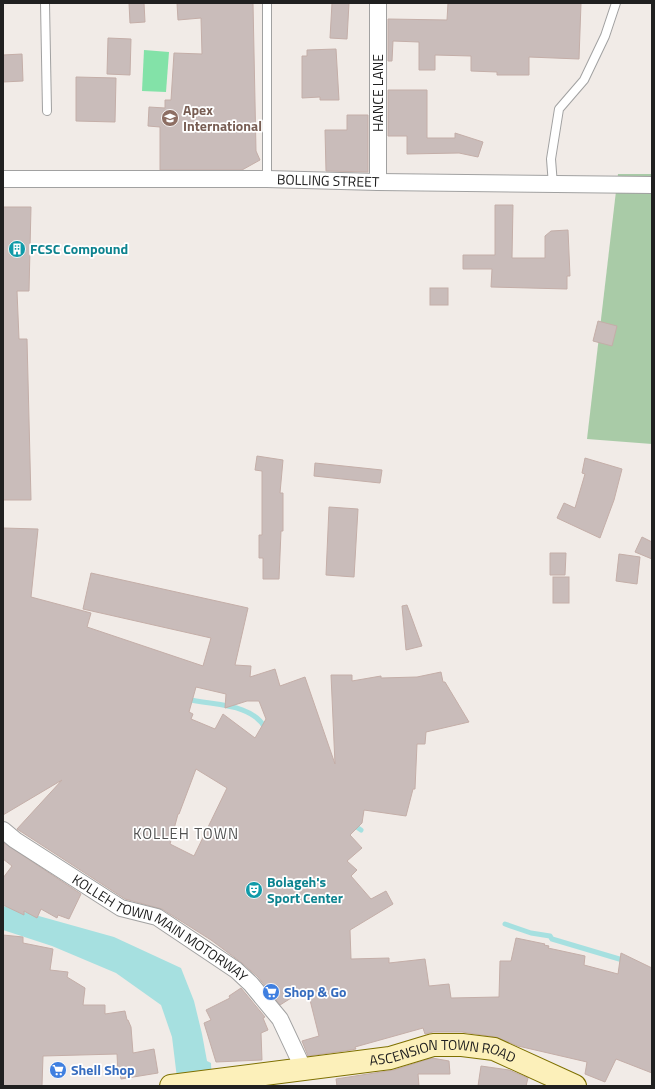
<svg xmlns="http://www.w3.org/2000/svg" width="655" height="1089" viewBox="0 0 655 1089" font-family="'Titillium Web',sans-serif">
	<style>
		.cemetery { fill: #a9cba7 }
		.pitch { fill: #83e2a8 }
		.water { fill: #a6e0e0 }
		.lines { fill: none; stroke-linecap: round; stroke-linejoin: round }
		.stream { stroke: #a6e0e0; stroke-width: 5 }
		.building { fill: #c9bcba; stroke: #c4aea8; fill-rule: evenodd }
		.lane-casing { stroke: #a1a1a1; stroke-width: 10 }
		.street-casing { stroke: #a1a1a1; stroke-width: 18 }
		.secondary-casing { stroke: #7e7001; stroke-width: 24 }
		.lane { stroke: #fff; stroke-width: 8 }
		.street { stroke: #fff; stroke-width: 16 }
		.secondary { stroke: #fcf0ba; stroke-width: 22 }
		.labels { text-anchor: middle; stroke-width: 3.5; stroke-linejoin: round; paint-order: stroke }
		.street-label { font-size: 14px; fill: #202020; stroke: #fff }
		.education-label { font-size: 14px; font-weight: bold; fill: #785e54; stroke: #fff; text-anchor: start }
		.culture-label { font-size: 14px; font-weight: bold; fill: #0d838f; stroke: #fff; text-anchor: start }
		.shop-label { font-size: 14px; font-weight: bold; fill: #366cbe; stroke: #fff; text-anchor: start }
		.neighbourhood-label { font-size: 15px; letter-spacing: 1px; fill: #535353; stroke: #fff }
	</style>
	<rect width="100%" height="100%" fill="#f1ebe7"/>
	<!-- cemetery -->
	<polygon class="cemetery" points="618,174 652,174 652,444 587,439"/>
	<!-- pitch -->
	<polygon class="pitch" points="144,50 169,52 166,92 142,91"/>
	<!-- water -->
	<polygon class="water" points="3,906 114,937 181,968 194,1001 202,1034 207,1061 211,1063 212,1086 178,1086 172,1037 161,1005 116,973 52,946 3,930"/>
	<g class="lines">
		<!-- stream -->
		<g class="stream">
			<path d="M187,699c26,7 64,3 79,30"/>
			<polyline points="352,824 361,830"/>
			<polyline points="505,924 531,933 550,936 552,939 626,961"/>
		</g>
	</g>
	<!-- building -->
	<g class="building">
		<polygon points="129,3 144,3 145,22 130,23"/>
		<polygon points="177,3 253,3 256,151 260,160 242,170 160,170 160,127 148,126 149,107 165,108 165,100 171,100 174,53 202,54 201,18 178,20"/>
		<polygon points="332,3 349,3 347,39 330,38"/>
		<polygon points="448,3 581,3 579,59 529,57 529,75 497,75 497,72 471,71 471,56 435,55 435,70 419,70 419,42 393,41 392,61 388,61 388,19 447,20"/>
		<polygon points="108,38 131,39 130,75 107,74"/>
		<polygon points="336,49 339,100 320,100 320,97 302,98 302,56 307,56 307,50"/>
		<polygon points="22,54 23,81 3,82 3,55"/>
		<polygon points="76,77 116,78 115,122 76,121"/>
		<polygon points="388,90 427,90 427,138 455,138 455,133 483,142 478,157 459,153 407,154 407,136 388,136"/>
		<polygon points="347,115 368,115 368,172 326,171 325,130 347,130"/>
		<polygon points="495,205 513,205 512,258 545,258 545,236 551,231 568,230 570,276 567,276 567,289 491,287 492,269 463,269 463,255 495,255"/>
		<polygon points="3,207 31,207 29,291 17,291 19,339 27,339 31,500 3,500"/>
		<rect x="430" y="288" width="18" height="17"/>
		<polygon points="598,321 617,326 612,346 593,341"/>
		<polygon points="257,456 283,460 280,493 283,493 283,531 281,531 279,579 263,579 263,558 259,558 259,535 262,535 262,471 255,470"/>
		<polygon points="585,458 622,469 614,500 600,538 557,518 564,503 575,508 585,474 582,473"/>
		<polygon points="315,463 382,470 380,483 314,476"/>
		<polygon points="329,507 358,509 354,577 326,575"/>
		<path d="M3,528l35,1 -7,68 60,16 -4,14 116,39 8,-28 -128,-29 8,-36 157,35 -13,57 16,1 -1,11 25,-8 5,17 25,-9 30,87 -4,-89h21v6l29,-5v2l36,-1 24,-5 2,10h2l24,40 -43,10 -1,12h-8l-2,45h-2l-7,27 -42,-6 -2,13 -12,12 12,13 -15,13 10,9 -6,6 20,23 15,-8 7,13 -43,26 1,29 38,-1v5l36,-4 4,27 20,-2 2,14 48,-1 1,-36h11l5,-23 29,6 -1,1 5,1 -1,2 37,8 -1,9 34,9 3,-21 31,15v105l-36,-14 -11,23 -20,-8 2,-12 -69,-16 -22,-9 -34,-5h-29l-8,2 -2,-6 -68,19 1,2 -5,1 -43,6 -6,-15 17,-5 -12,-48 -27,17 -22,-28 -16,-14 -31,-23 -49,-31 -37,-10 -108,-70 45,-49 -59,35zM196,687l30,7 -1,14 22,-7h12l7,18 -11,19 -32,-24 -8,15 -24,-10 2,-5 -4,-2zM196,769l31,19 -33,68 -24,-12 8,-30h1z"/>
		<polygon points="642,537 652,542 652,559 635,552"/>
		<polygon points="550,553 566,553 565,575 550,575"/>
		<polygon points="619,554 640,557 637,584 616,581"/>
		<rect x="553" y="577" width="16" height="26"/>
		<polygon points="407,605 422,646 406,650 402,606"/>
		<polygon points="4,843 81,894 69,919 58,915 57,918 41,909 37,918 24,911 24,915 3,905 3,878 12,866 3,859"/>
		<polygon points="3,935 23,937 23,943 53,949 50,970 68,972 67,977 85,988 83,1005 105,1005 105,1014 125,1011 127,1020 128,1020 131,1027 133,1053 154,1049 158,1073 121,1079 120,1074 118,1074 117,1054 43,1056 42,1086 3,1086"/>
		<polygon points="241,988 265,1017 263,1018 268,1030 261,1033 262,1060 216,1062 204,1023 211,1020 206,1010 230,998 229,996"/>
		<polygon points="432,1058 449,1061 450,1074 418,1074 419,1086 337,1086 336,1079 394,1070"/>
		<polygon points="481,1066 509,1070 528,1078 526,1086 478,1086"/>
	</g>
	<g class="lines">
		<!-- lane casing -->
		<g class="lane-casing">
			<g id="lane">
				<polyline points="45,3 47,111"/>
				<polyline points="267,179 267,3"/>
				<polyline points="553,185 551,159 559,109 584,80 605,36 616,3"/>
			</g>
		</g>
		<!-- street casing -->
		<g class="street-casing">
			<g id="street">
				<path id="s1" d="M3,179h264l111,3 274,3"/>
				<polyline points="378,182 378,3"/>
				<path id="s2" d="M3,830l12,10 106,68 36,9 79,53 15,14 29,35 24,51"/>
			</g>
		</g>
		<!-- secondary casing -->
		<g class="secondary-casing">
			<g id="secondary">
				<path id="s3" d="M171,1086l219,-28 43,-13h29l32,4 81,37"/>
			</g>
		</g>
		<!-- lane -->
		<use href="#lane" class="lane"/>
		<!-- street -->
		<use href="#street" class="street"/>
		<!-- secondary -->
		<use href="#secondary" class="secondary"/>
	</g>
	<!-- icons -->
	<defs>
		<g id="school-disc" transform="scale(0.9)"><circle r="9.5" fill="#8d6e63" stroke="#fff"/><path d="M0-5L7-2L0 1L-7-2ZM-4 1L0 2.5L4 1V4Q0 6-4 4Z" fill="#fff"/></g>
		<g id="building-disc" transform="scale(0.9)"><circle r="9.5" fill="#0f9aa8" stroke="#fff"/><path d="M-4-6H4V6H1V3H-1V6H-4ZM-2.5-4.3h1.7v1.8h-1.7ZM.8-4.3h1.7v1.8H.8ZM-2.5-1h1.7V.8h-1.7ZM.8-1h1.7V.8H.8Z" fill="#fff"/></g>
		<g id="theatre-disc" transform="scale(0.9)"><circle r="9.5" fill="#0f9aa8" stroke="#fff"/><path d="M-5-5.5Q0-4 5-5.5V0Q5 5 0 6Q-5 5-5 0ZM-3.3-2.5H-1v1.5H-3.3ZM1-2.5H3.3v1.5H1ZM-2.8 1Q0 5.5 2.8 1Z" fill="#fff"/></g>
		<g id="supermarket-disc" transform="scale(0.9)"><circle r="9.5" fill="#3f7fe0" stroke="#fff"/><path d="M-6-5.5h2.5l.6 2H6L4.5 2H-2.5L-4.4-4H-6ZM-1.5 3.2a1.3 1.3 0 1 0 .1 0ZM3 3.2a1.3 1.3 0 1 0 .1 0Z" fill="#fff"/></g>
	</defs>
	<g fill-rule="evenodd">
		<use href="#school-disc" x="170" y="118"/>
		<use href="#building-disc" x="17" y="249"/>
		<use href="#theatre-disc" x="254" y="890"/>
		<use href="#supermarket-disc" x="271" y="992"/>
		<use href="#supermarket-disc" x="58" y="1070"/>
	</g>
	<g class="labels">
		<!-- street labels -->
		<g class="street-label">
			<text transform="translate(378 93) rotate(-90)" y="5">HANCE LANE</text>
			<text dy="5" stroke="none"><textPath href="#s1" startOffset="325">BOLLING STREET</textPath></text>
			<text dy="5" stroke="none"><textPath href="#s2" startOffset="186">KOLLEH TOWN MAIN MOTORWAY</textPath></text>
			<text dy="5" stroke="none"><textPath href="#s3" startOffset="275">ASCENSION TOWN ROAD</textPath></text>
		</g>
		<!-- education labels -->
		<g class="education-label">
			<text x="183" y="115">Apex<tspan x="183" dy="16">International</tspan></text>
		</g>
		<!-- culture labels -->
		<g class="culture-label">
			<text x="30" y="254">FCSC Compound</text>
			<text x="267" y="887">Bolageh's<tspan x="267" dy="16">Sport Center</tspan></text>
		</g>
		<!-- shop labels -->
		<g class="shop-label">
			<text x="284" y="997">Shop &amp; Go</text>
			<text x="71" y="1075">Shell Shop</text>
		</g>
		<!-- neighbourhood labels -->
		<g class="neighbourhood-label">
			<text x="186" y="839">KOLLEH TOWN</text>
		</g>
	</g>
	<!-- border -->
	<rect width="655" height="1089" fill="none" stroke="#202020" stroke-width="8"/>
</svg>
